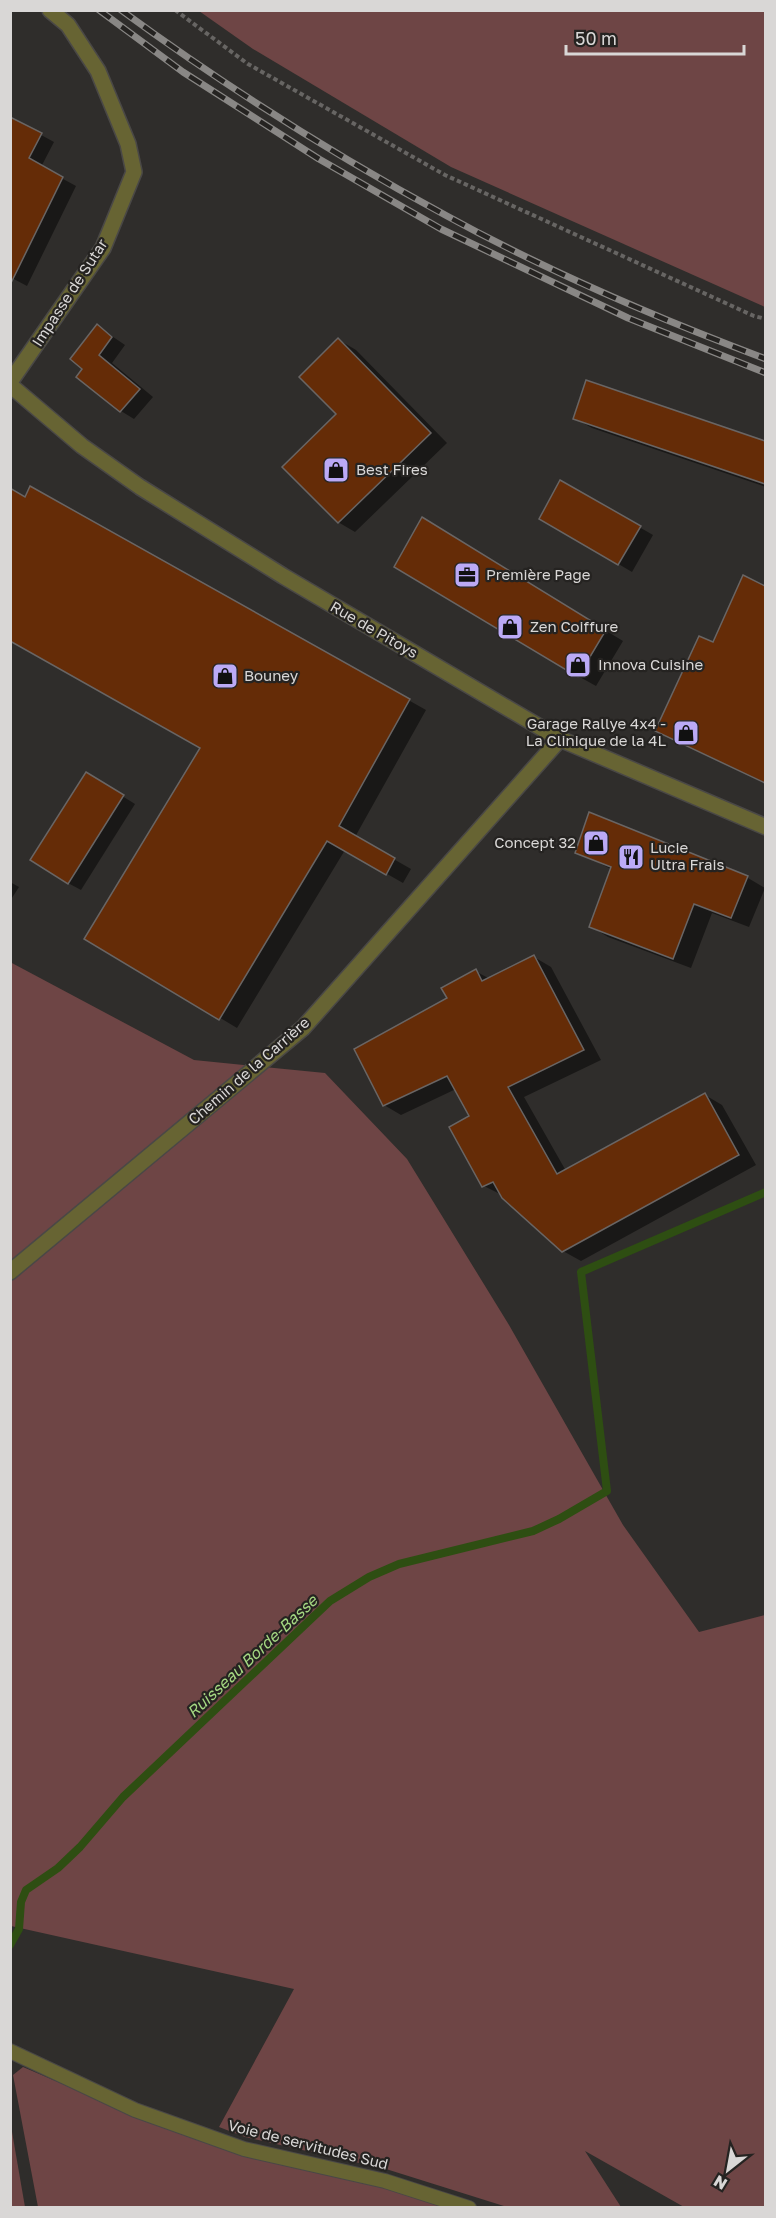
<svg xmlns="http://www.w3.org/2000/svg" width="776" height="2218" viewBox="0 0 776 2218" font-family="'Golos Text',sans-serif">
	<style>
		.green { fill: #6e4545 }
		.shadow { fill: #0007 }
		.lines { fill: none; stroke-linecap: round; stroke-linejoin: round }
		.stream { stroke: #2e4e12; stroke-width: 8 }
		.building { fill: #652c07; stroke: #696564; stroke-width: 1.5 }
		.service-casing { stroke: #4a4846; stroke-width: 16 }
		.minor-casing { stroke: #4a4846; stroke-width: 18 }
		.tertiary-casing { stroke: #4a4846; stroke-width: 18 }
		.path { stroke: #676563; stroke-width: 4; stroke-dasharray: 4.5 3; stroke-linecap: butt }
		.service { stroke: #676433; stroke-width: 14 }
		.minor { stroke: #676433; stroke-width: 15 }
		.tertiary { stroke: #676433; stroke-width: 15 }
		.rail-casing { stroke: #898785; stroke-width: 7 }
		.rail { stroke: #252321; stroke-width: 4.5; stroke-dasharray: 14; stroke-linecap: butt }
		.labels { text-anchor: middle; stroke-width: 4.5; stroke-linejoin: round; paint-order: stroke }
		.street-label { font-size: 15px; fill: #d9d7d6; stroke: #252321 }
		.poi-label { font-size: 15px; fill: #d9d7d6; stroke: #252321; text-anchor: start }
		.water-label { font-size: 16px; font-style: italic; fill: #a4d782; stroke: #252321 }
	</style>
	<rect width="100%" height="100%" fill="#2f2d2b"/>
	<!-- green -->
	<g class="green">
		<polygon points="199,11 765,11 765,307 451,167 253,49"/>
		<polygon points="10,962 194,1060 325,1073 407,1159 509,1325 623,1525 699,1632 765,1615 765,2207 684,2207 585,2151 621,2207 507,2207 386,2169 245,2137 219,2127 294,1989 11,1926"/>
		<polygon points="23,2067 172,2131 255,2159 385,2187 450,2207 38,2207 13,2075"/>
		<polygon points="11,2126 25,2207 11,2207"/>
	</g>
	<!-- shadow -->
	<g class="shadow">
		<polygon points="10,118 54,142 41,167 76,186 27,286 10,277"/>
		<polygon points="97,326 125,345 112,363 153,397 134,419 121,411 84,368"/>
		<polygon points="339,340 356,350 447,443 355,532 338,522"/>
		<polygon points="587,382 766,443 766,487 592,428 574,418"/>
		<polygon points="561,482 653,535 632,572 541,518"/>
		<polygon points="26,499 54,500 426,710 355,837 411,869 403,883 345,850 237,1028 87,938 201,747"/>
		<polygon points="440,530 623,641 596,686 578,676"/>
		<polygon points="744,577 766,588 766,783 657,731 713,644"/>
		<polygon points="98,781 135,804 81,890 68,883"/>
		<polygon points="590,814 748,878 765,888 749,927 712,913 691,968 608,937 590,926 611,869 577,852"/>
		<polygon points="10,882 19,887 10,901"/>
		<polygon points="534,957 551,967 601,1060 524,1097 566,1171 705,1095 722,1105 756,1165 581,1261 563,1251 502,1195 484,1186 471,1117 456,1089 401,1115 384,1105 449,999 475,971 490,979"/>
	</g>
	<g class="lines">
		<!-- stream -->
		<polyline class="stream" points="10,1945 19,1929 21,1902 26,1890 58,1868 80,1847 123,1797 330,1601 369,1577 399,1564 533,1531 559,1519 607,1491 581,1272 766,1192"/>
	</g>
	<!-- building -->
	<g class="building">
		<polygon points="10,117 42,133 29,158 63,177 10,285"/>
		<polygon points="97,324 112,337 99,355 140,389 120,412 76,377 82,369 70,359"/>
		<polygon points="338,338 431,433 338,523 282,467 336,414 299,377"/>
		<polygon points="586,380 765,441 765,484 573,419"/>
		<polygon points="560,480 641,526 618,565 539,519"/>
		<polygon points="30,486 410,699 339,826 395,858 386,875 327,841 219,1020 84,939 200,748 10,641 10,488 25,497"/>
		<polygon points="422,517 606,630 578,677 394,567"/>
		<polygon points="743,575 765,586 765,783 655,731 699,636 713,642"/>
		<polygon points="86,772 124,795 68,884 30,860"/>
		<polygon points="589,812 748,876 731,918 694,904 673,959 589,927 611,867 575,853"/>
		<polygon points="534,955 584,1050 508,1087 557,1174 705,1093 739,1155 562,1252 502,1198 493,1182 482,1187 449,1127 469,1116 447,1076 383,1106 354,1049 447,998 441,988 476,969 482,981"/>
	</g>
	<g class="lines">
		<!-- service casing -->
		<g class="service-casing">
			<polyline id="service" points="10,2051 135,2110 244,2149 385,2181 469,2208"/>
		</g>
		<!-- minor casing -->
		<g class="minor-casing">
			<g id="minor">
				<polyline points="10,382 103,248 134,172 128,144 98,71 68,25 50,10"/>
				<polyline points="10,1272 303,1028 560,739"/>
			</g>
		</g>
		<!-- tertiary casing -->
		<g class="tertiary-casing">
			<polyline id="tertiary" points="10,385 82,446 140,487 283,576 560,739 766,827"/>
		</g>
		<!-- path -->
		<polyline class="path" points="175,10 248,64 445,175 754,316 766,319"/>
		<!-- service -->
		<use href="#service" class="service"/>
		<!-- minor -->
		<use href="#minor" class="minor"/>
		<!-- tertiary -->
		<use href="#tertiary" class="tertiary"/>
		<!-- rail casing -->
		<g class="rail-casing">
			<g id="rail">
				<polyline points="99,10 183,72 319,159 441,229 628,318 766,373"/>
				<path d="M121,10c104,76 213,145 326,206 102,56 210,102 319,143"/>
			</g>
		</g>
		<!-- rail -->
		<use href="#rail" class="rail"/>
	</g>
	<!-- icons -->
	<defs>
		<g id="shop-square" transform="scale(1.35)"><rect x="-9" y="-9" width="18" height="18" rx="4" fill="#bbaaf6" stroke="#252321"/><path d="M-5-2.5h2.3a2.7 3.5 0 0 1 5.4 0H5L5.5 6h-11ZM-1.5-2.5h3a1.5 2.3 0 0 0-3 0Z" fill="#111"/></g>
		<g id="office-square" transform="scale(1.35)"><rect x="-9" y="-9" width="18" height="18" rx="4" fill="#bbaaf6" stroke="#252321"/><path d="M-6-3h4V-5.5h4V-3h4V5H-6ZM-1-4.5V-3h2v-1.5ZM-6 0V1H6V0Z" fill="#111"/></g>
		<g id="restaurant-square" transform="scale(1.35)"><rect x="-9" y="-9" width="18" height="18" rx="4" fill="#bbaaf6" stroke="#252321"/><path d="M-5-6h1v4h1v-4h1v4h1v-4h1v5L-1.5 .5V6h-2V.5L-5-1ZM5-6V6H3V1.5H1.5Q1.5-4 5-6Z" fill="#111"/></g>
	</defs>
	<g fill-rule="evenodd">
		<use href="#shop-square" x="336" y="470"/>
		<use href="#office-square" x="467" y="575"/>
		<use href="#shop-square" x="510" y="627"/>
		<use href="#shop-square" x="578" y="665"/>
		<use href="#shop-square" x="225" y="676"/>
		<use href="#shop-square" x="686" y="733"/>
		<use href="#shop-square" x="596" y="843"/>
		<use href="#restaurant-square" x="631" y="857"/>
	</g>
	<g class="labels">
		<!-- street labels -->
		<g class="street-label">
			<text transform="translate(70 293) rotate(-57)" y="5">Impasse de Sutar</text>
			<text transform="translate(374 630) rotate(30)" y="5">Rue de Pitoys</text>
			<text transform="translate(249 1071) rotate(-41)" y="5">Chemin de la Carrière</text>
			<text transform="translate(308 2145) rotate(14)" y="5">Voie de servitudes Sud</text>
		</g>
		<!-- poi labels -->
		<g class="poi-label">
			<text x="356" y="475">Best Fires</text>
			<text x="486" y="580">Première Page</text>
			<text x="530" y="632">Zen Coiffure</text>
			<text x="598" y="670">Innova Cuisine</text>
			<text x="244" y="681">Bouney</text>
			<text x="666" y="729" text-anchor="end">Garage Rallye 4x4 -<tspan x="666" dy="17">La Clinique de la 4L</tspan></text>
			<text x="576" y="848" text-anchor="end">Concept 32</text>
			<text x="650" y="853">Lucie<tspan x="650" dy="17">Ultra Frais</tspan></text>
		</g>
		<!-- water labels -->
		<g class="water-label">
			<text transform="translate(252 1656) rotate(-43)" y="6">Ruisseau Borde-Basse</text>
		</g>
	</g>
	<!-- border -->
	<rect width="776" height="2218" fill="none" stroke="#d9d7d6" stroke-width="24"/>
	<!-- north arrow -->
	<g transform="translate(728 2170) rotate(211)" stroke="#252321" stroke-width="4.5" paint-order="stroke">
	<path d="M0-4.5L10 22L0 15L-10 22Z" fill="#d9d7d6"/>
	<text y="-9" font-size="16" font-weight="bold" text-anchor="middle" fill="#d9d7d6">N</text>
	</g>
	<!-- scale -->
	<path d="M566 45v9h178v-9" fill="none" stroke="#d9d7d6" stroke-width="3"/>
	<text x="575" y="45" font-size="18" fill="#d9d7d6" stroke="#252321" stroke-width="4.5" paint-order="stroke">50 m</text>
</svg>
